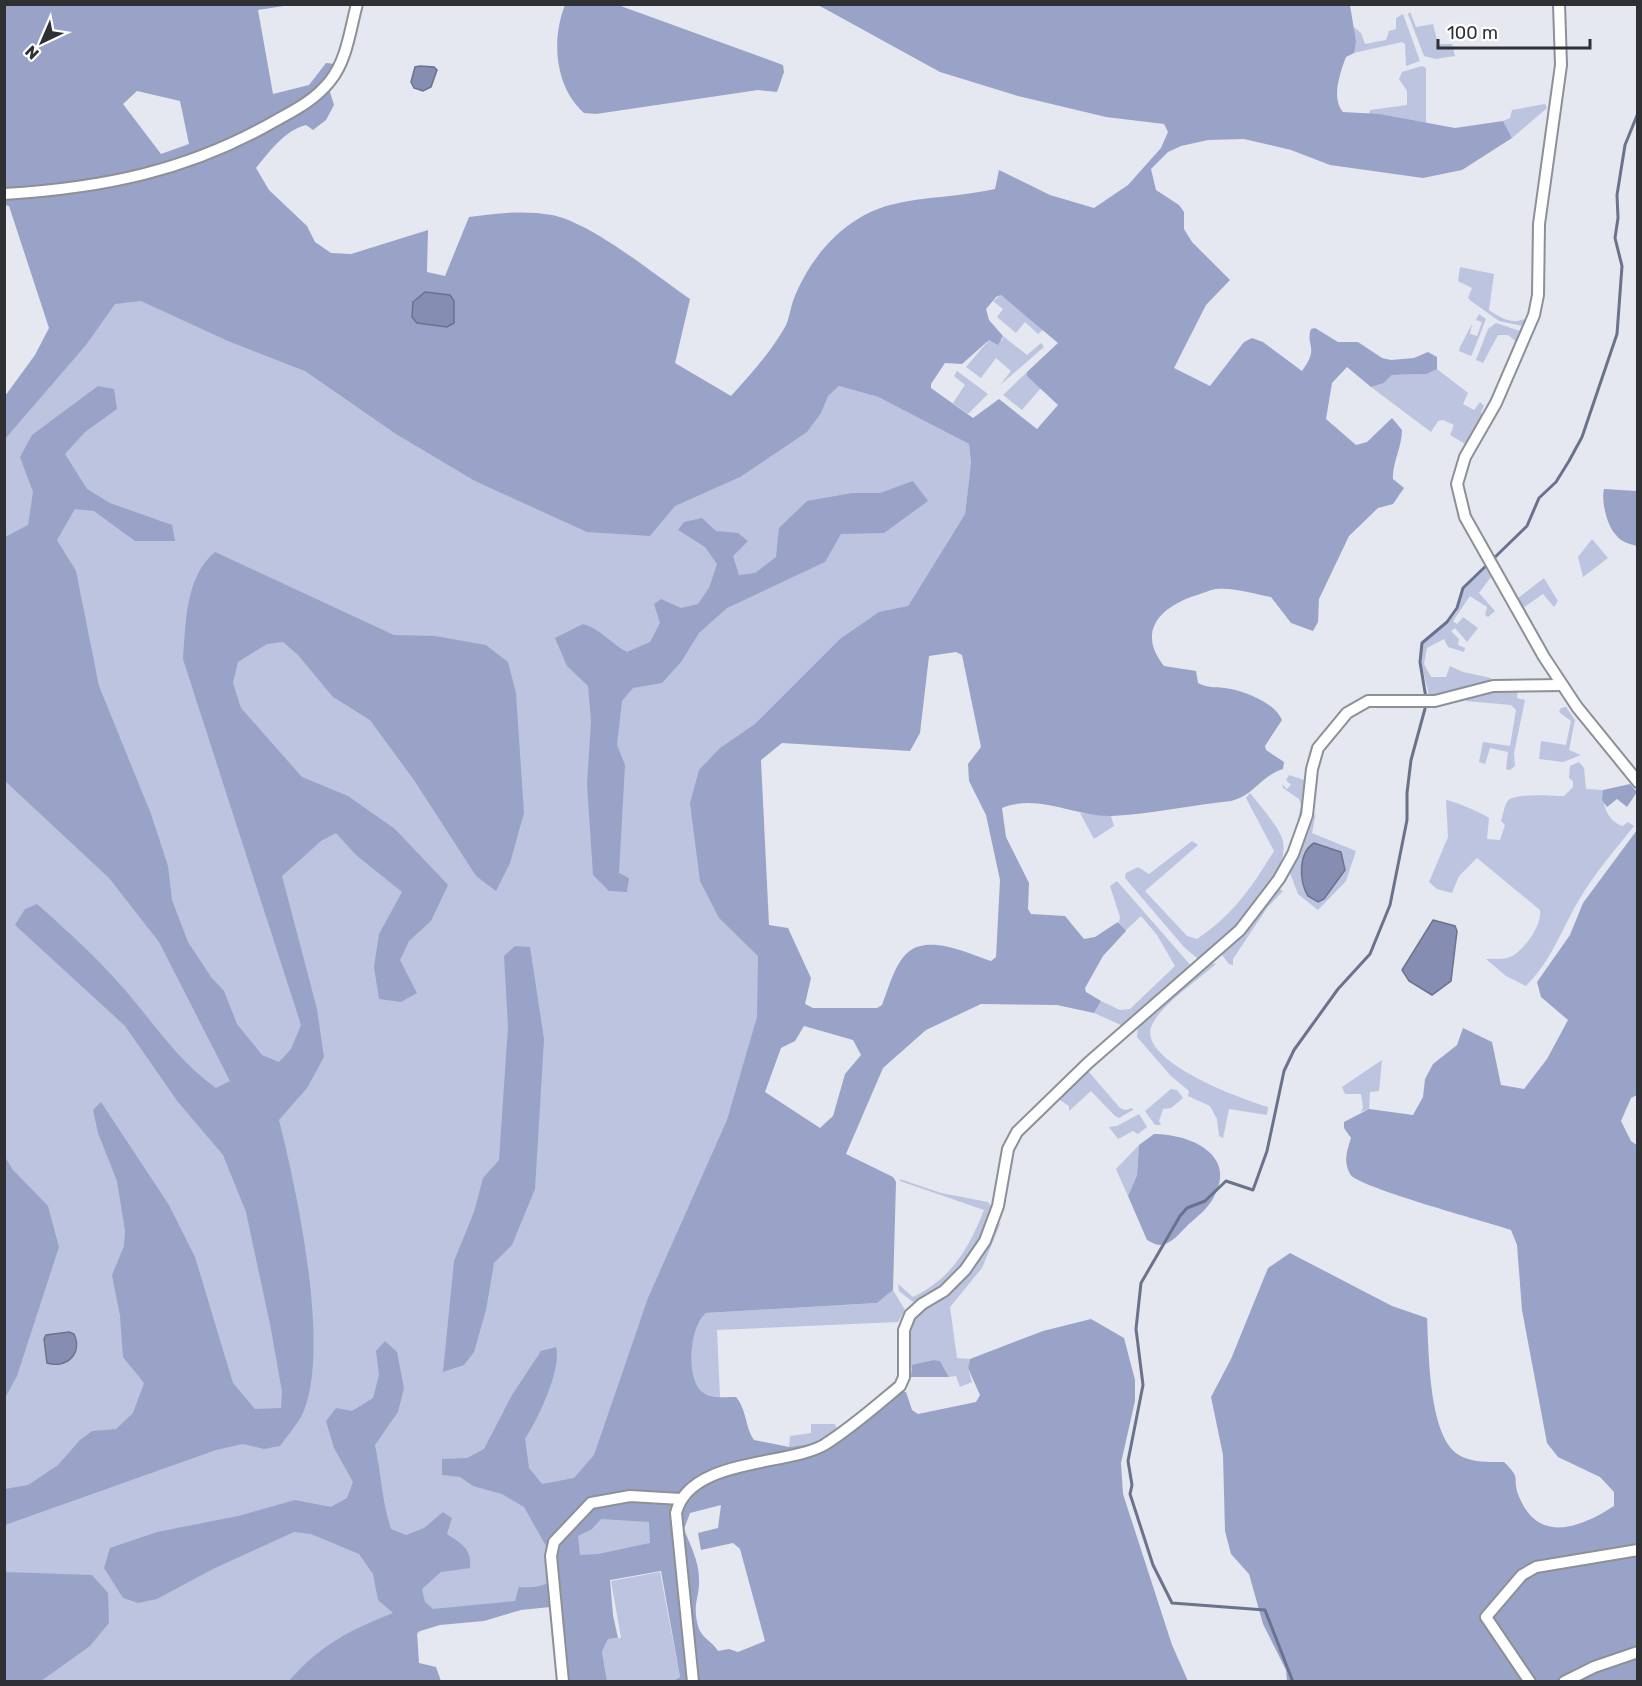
<svg xmlns="http://www.w3.org/2000/svg" width="1642" height="1686" viewBox="0 0 1642 1686" font-family="Rubik,sans-serif">
	<style>
		.green { fill: #bcc4e0; fill-rule: evenodd }
		.forest { fill: #99a3c8; fill-rule: evenodd }
		.water { fill: #858eb2; stroke: #6b728c; stroke-width: 1.5 }
		.lines { fill: none; stroke-linecap: round; stroke-linejoin: round }
		.stream { stroke: #6b728c; stroke-width: 3 }
		.street-casing { stroke: #8d9097; stroke-width: 14 }
		.street { stroke: #fff; stroke-width: 10 }
	</style>
	<rect width="100%" height="100%" fill="#e5e8f0"/>
	<!-- green -->
	<g class="green">
		<polygon points="1410,12 1416,27 1433,24 1438,44 1452,44 1455,56 1436,59 1424,56 1408,14"/>
		<polygon points="1403,14 1420,61 1406,66 1405,44 1402,42 1354,53 1354,27 1361,33 1365,44 1386,40 1389,31 1396,29 1396,18"/>
		<polygon points="1422,66 1426,68 1426,124 1369,114 1370,110 1407,105 1407,91 1399,79 1402,72"/>
		<polygon points="1545,104 1547,108 1512,138 1503,121 1510,118 1512,110"/>
		<path d="M1460,267l34,7 -5,36c11,7 22,15 35,9l-1,7 -24,-5 -28,-20 -3,-3 4,-10 -14,-7z"/>
		<polygon points="110,293 137,294 743,469 839,386 878,397 969,444 971,464 965,514 908,606 739,761 738,932 789,949 680,1259 673,1555 542,1601 431,1621 405,1646 356,1681 10,1681 5,1583 5,421"/>
		<polygon points="1001,295 1044,329 1038,334 1025,322 1016,333 997,317 1003,309 993,301"/>
		<polygon points="1479,314 1486,319 1473,352 1471,356 1459,351 1460,347 1472,324 1470,334 1477,336 1482,322 1476,320"/>
		<polygon points="1496,323 1520,331 1517,342 1508,335 1498,335 1483,363 1476,360 1488,329"/>
		<polygon points="1003,336 1027,355 1041,343 1044,347 1000,385 1011,371 996,358 981,378 966,367 989,340 1002,340"/>
		<polygon points="1437,369 1468,393 1463,404 1474,410 1480,402 1484,406 1481,412 1483,417 1467,445 1450,435 1454,425 1443,420 1438,421 1431,432 1371,387 1384,383 1392,375 1427,374"/>
		<polygon points="957,371 988,394 968,414 953,403 965,385 954,376"/>
		<polygon points="1027,372 1027,376 1041,388 1022,410 1003,395"/>
		<polygon points="1592,539 1608,558 1583,577 1578,557"/>
		<polygon points="1486,568 1491,577 1479,593 1495,611 1488,617 1485,615 1487,607 1470,596 1453,621 1457,624 1463,617 1478,628 1467,642 1455,628 1451,631 1459,639 1458,645 1465,648 1464,652 1448,647 1444,639 1427,648 1424,664 1431,677 1446,677 1450,666 1463,672 1491,678 1490,681 1447,695 1429,695 1421,663 1423,643 1448,623 1458,610 1464,588"/>
		<polygon points="1544,578 1558,601 1554,607 1543,594 1523,608 1517,599"/>
		<polygon points="1504,691 1518,691 1517,698 1525,700 1514,753 1515,766 1510,770 1506,769 1508,752 1490,748 1485,764 1479,762 1483,742 1510,746 1516,710 1511,705 1466,701 1467,698"/>
		<polygon points="1566,707 1575,720 1569,750 1581,755 1563,762 1539,759 1541,741 1566,745 1571,721 1559,712 1561,708"/>
		<path d="M1579,762l5,6 2,21 17,1c-1,15 5,32 20,36l5,-4 6,4c-19,24 -40,48 -55,74 -18,30 -27,60 -53,86l-20,-10 -20,-17c9,-1 19,2 28,-4 13,-9 28,-30 26,-45l-63,-52 -18,18 -7,17 -15,-4 -8,-7 19,-45 -2,-37c10,2 34,12 43,18l-2,21 13,1 5,-15 -4,-4c2,-6 3,-14 6,-19 6,-10 46,-6 57,-6l9,-9v-6l-4,-3 1,-12z"/>
		<polygon points="1289,775 1307,781 1301,822 1294,838 1301,805 1299,799 1283,788 1282,784 1287,789 1291,785 1286,780"/>
		<path d="M1250,793c11,14 25,29 32,45 13,38 -58,100 -83,122l-15,-13 -59,-69 1,-5 12,-6 11,7 43,-33 6,4 -53,46 42,45 10,3c36,-24 55,-52 77,-88l-28,-53z"/>
		<path d="M1316,812l-4,21 44,18 -10,30 -28,29 -20,-16 -8,-21zM1314,843l26,9 -32,44c-12,-21 -4,-35 6,-53z"/>
		<polygon points="1080,813 1111,816 1114,826 1094,839"/>
		<polygon points="1117,881 1192,967 1127,1025 1121,1025 1094,1013 1101,1001 1120,1010 1130,1009 1175,966 1157,935 1141,916 1125,931 1119,922 1120,917 1110,886"/>
		<polygon points="1279,889 1283,891 1267,908 1233,959 1233,965 1229,964 1222,955"/>
		<path d="M1211,963l5,1c-17,15 -55,41 -64,61 -17,36 92,75 116,82l-1,8 -38,-6 -6,29 -4,-2 -2,-17 -7,-13 -22,-10 1,-5 -18,-15 -34,-39 1,-10z"/>
		<polygon points="1382,1060 1379,1091 1370,1092 1369,1109 1361,1112 1363,1108 1361,1094 1345,1094 1342,1087"/>
		<polygon points="1088,1071 1120,1108 1125,1110 1132,1108 1133,1110 1119,1118 1115,1116 1091,1091 1069,1111 1069,1106 1057,1098"/>
		<polygon points="1171,1089 1177,1090 1183,1098 1171,1108 1163,1109 1159,1121 1161,1125 1155,1125 1145,1111"/>
		<polygon points="1139,1114 1147,1127 1138,1134 1133,1131 1118,1139 1109,1127 1117,1126"/>
		<polygon points="1139,1145 1137,1175 1128,1196 1116,1169"/>
		<path d="M900,1179l41,14 47,9 4,5c-8,40 -41,78 -79,95l-14,-11 -1,-7 15,13c39,-19 56,-49 71,-87l-84,-29z"/>
		<polygon points="1001,1222 982,1268 950,1307 957,1358 970,1359 968,1368 972,1382 960,1387 956,1376 949,1377 940,1361 934,1360 910,1368 908,1341 916,1314 936,1301"/>
		<path d="M893,1290l12,20 -7,12 -181,8 3,67c-7,-1 -16,-1 -21,-8 -13,-17 -9,-64 6,-76l172,-10z"/>
		<polygon points="811,1424 835,1424 837,1429 820,1444 789,1447 790,1436 811,1433"/>
		<polygon points="660,1572 680,1677 673,1681 607,1681 602,1652 608,1639 621,1638 611,1581"/>
	</g>
	<!-- forest -->
	<g class="forest">
		<path d="M5,5h285l-32,5 15,84 36,-9 17,-22 10,1 -6,28 4,13 -8,15 -13,10 -7,-5c-22,6 -36,26 -50,43l13,22 38,36 8,16 16,11 20,1 77,-24 -1,42 18,4 24,-59c28,-4 55,-7 83,-2 40,8 103,60 138,84l-15,64 56,33c20,-22 39,-43 54,-69 4,-7 5,-17 8,-26 16,-43 51,-84 97,-96 35,-9 71,-8 105,-16l4,-19 51,25 44,13 34,-23 33,-37 7,-16 -4,-8 -58,-7 -88,-21 -78,-24 -122,-67h532l6,37 -2,11 -8,4c-6,16 -15,41 -3,55l36,2 76,14 48,-7 9,17 -50,32 -39,8 -93,-13 -39,-15 -47,-11 -36,1 -27,6 -13,6 -17,17 5,21 23,15 5,7v17l8,13 38,38 -24,25 -32,63 36,18 34,-44 8,-4 11,4 39,29c18,-24 3,-25 9,-42l4,-1 23,14h20l24,16 9,2 23,-2 14,-6 9,5v12l-10,5 -35,1 -8,8 -13,4 -24,-20 -15,16 -6,36 30,26 11,-3 25,-24 10,12c0,17 -10,33 -9,49l11,9 -11,16 -15,4 -29,28 -30,63 -1,23 -5,9 -22,-8 -20,-26c-16,-3 -38,-10 -55,-8 -7,1 -15,5 -22,7 -35,12 -57,36 -30,70l32,5 2,12c10,6 21,3 33,6 16,3 45,15 51,31l-17,26 1,4 18,12 -1,7c-24,8 -28,26 -52,32 -39,4 -80,13 -120,15 -36,1 -73,-23 -109,-8l4,29 23,46 -1,26 3,5 34,2 19,23 11,-2 23,-15 8,9 -23,25 -18,32 1,4 15,9 -7,12 -37,-8 -76,-1 -55,26 -43,38 -37,86 47,23 3,5 -3,108 -16,13 -171,10c-16,12 -20,61 -6,77 8,9 25,7 36,7 11,13 9,30 18,43l35,7 41,-5 71,-50h5l6,18 6,4 58,-12 4,-7 -12,-27 2,-9 73,-28 48,-12 33,19 11,42v21l-14,62 2,31 49,151 16,36h-515l7,-4 -19,-106 -51,9 3,35 5,23 -10,1 -6,13 5,29h-50l-7,-74 -29,3 -37,11 -44,4 -23,7 2,31 17,4 5,14h-152c31,-36 61,-51 104,-68l-15,-13 -5,-26 -14,-20 -48,-20 -17,-2 -81,37 -56,30 -19,4 -15,-5 -19,-30 6,-20 47,-16 81,-16 57,-16 36,7 16,-9 6,-16 -19,-34 -8,-27 10,-13 16,3 21,-13 6,-23 -3,-24 9,-10 12,11 7,36 -6,24 -23,33c6,28 7,57 16,84l15,6 18,-7 19,-16 9,6 -5,16c15,10 25,15 23,34l-29,4 -19,17 3,13 8,7 82,-8 4,-14c17,1 33,0 40,-18l-35,-62 -22,-13 -29,-8 -13,-9 -18,-2v-16l25,-1 17,-9 28,-54 29,-44 15,-4c6,22 -18,72 -31,92l4,29 13,16 32,-6 20,-23 54,-157 79,-178 30,-103 1,-61 -39,-38 -19,-37 -10,-78 9,-33 21,-22 35,-24 85,-85 39,-27 29,-6 57,-92 6,-51 -2,-19 -91,-47 -39,-11 -11,10 -7,17 -14,19 -67,45 -65,29 -25,30 -63,-4 -112,-51 -79,-47 -91,-63 -77,-30 -87,-40 -26,3 -29,41 -81,94v-43l30,-41 14,-27 -40,-122 -4,-1zM137,91l43,10 9,43 -28,10 -38,-50zM1001,295l57,48 -31,29v4l31,29 -21,24 -38,-30 -26,19 -42,-30v-4l14,-21 17,1 27,-24 9,5 5,-9 -14,-16 -3,-11 10,-12zM956,652l6,3 19,92 -13,17 1,17 17,34 14,65 -4,77 -5,4c-24,-8 -64,-28 -85,-7 -12,12 -18,36 -24,51l-5,3h-64l-8,-4 6,-26 -23,-50 -19,-3 -8,-165 21,-17 128,8 10,-18 9,-77zM804,1026l49,14 8,15 -16,19 -12,42 -13,12 -55,-36 16,-44 14,-7zM721,1505l-3,23 -20,5 3,17 32,-7 7,6 25,92 -27,11 -9,-3 -11,2c-6,-10 -17,-13 -20,-25 -6,-23 2,-29 1,-47 0,-18 -9,-34 -15,-50l6,-16zM601,1519l48,3 1,21 -52,11 -18,1 -2,-19 14,-7z"/>
		<path d="M565,5h53l165,60 1,7 -7,20 -19,-2 -162,24 -12,-1c-29,-26 -33,-73 -19,-108z"/>
		<path d="M98,386l16,3 3,20 -32,23 -20,22 22,35 23,14 62,22 3,16h-40l-41,-30 -19,-2 -18,31 19,31 23,115 52,128 17,52 4,34 16,42 23,35 13,14 13,33 25,31 17,7 12,-13 10,-24 -118,-366c3,-36 2,-82 32,-107l179,83 41,1 51,9 22,17 8,31 8,120 -14,50 -14,28 -20,-15 -62,-96 -44,-60 -37,-23 -35,-42 -15,-13 -16,2 -29,18 -5,21 8,25 61,69 46,19 47,33 53,56 -17,36 -22,20 -9,19 17,33 -16,9 -22,-3 -5,-32 5,-33 23,-42 -46,-37 -20,-22 -15,8 -39,35 35,133 7,48 -17,31 -28,32c17,67 54,235 22,297 -6,10 -15,20 -21,29l-16,3 -21,-5 -27,6 -211,75v-36l23,-4 30,-20 22,-25 12,-9 24,-2 17,-16 11,-30 -21,-26 -3,-41 -8,-41 12,-29 1,-15 -8,-50 -19,-48 -5,-23 8,-8 68,103 26,52 38,126 22,26 26,-1 1,-16 -11,-63 -25,-117 -23,-57 -45,-53 -53,-76 -110,-101 10,-16 12,-5c32,28 61,55 89,87 29,34 53,71 90,97l14,-7 -71,-139 -50,-64 -104,-97v-244l23,-12 5,-33 -13,-35 12,-22z"/>
		<path d="M913,481l15,20 -44,32 -43,1 -16,28 -98,46 -28,25 -18,29 -19,21 -29,5 -11,13 -5,44 8,20 -6,108 10,5 -2,14 -18,-1 -16,-16 -6,-91 4,-63 -3,-35 -21,-20 -12,-28 28,-14c18,5 27,19 44,28l23,-10 10,-19 -6,-19 7,-5 20,9 17,-4 11,-16 8,-24 -12,-17 -27,-17 6,-8 18,-4 14,13 22,2 10,8 -15,15 6,19 16,-2 21,-16 3,-29 28,-27 45,-8h28z"/>
		<path d="M1604,489l33,2v55c-7,-2 -16,-4 -21,-11 -9,-9 -15,-34 -12,-46z"/>
		<polygon points="1630,784 1637,792 1627,807 1617,799 1607,807 1602,800 1603,790"/>
		<path d="M1637,830v265l-6,3 -10,23 10,20 7,5 -1,535h-350l-1,-11 -23,-46 -14,-50 -18,-20 -6,-23 -2,-76 -12,-58 20,-38 37,-91 22,-15 102,53 35,12c2,32 1,119 32,137 13,8 31,7 45,7 18,18 8,13 14,32 19,51 62,34 96,12v-14l-14,-15 -42,-20 -11,-14 -25,-133 -5,-65 -6,-15c-23,-8 -155,-43 -161,-56 -7,-13 -3,-23 1,-36l-7,-10v-6l25,-13 44,6 10,-18 2,-18 8,-15 24,-19 6,-17 29,14 9,43 23,4 23,-30 21,-39 -27,-23 -4,-15 33,-47 13,-32z"/>
		<polygon points="515,946 530,947 544,1039 535,1189 512,1245 494,1263 486,1310 474,1352 464,1365 443,1372 454,1261 474,1212 483,1178 499,1160 508,1027 504,956"/>
		<path d="M1154,1134c35,0 84,20 60,63 -6,12 -19,21 -28,30 -8,8 -15,17 -26,18 -4,0 -9,-3 -13,-5l-19,-44 9,-21 2,-30z"/>
		<polygon points="5,1157 13,1170 48,1206 59,1247 17,1376 5,1398"/>
		<polygon points="934,1360 940,1361 949,1377 911,1377 912,1365"/>
		<polygon points="5,1572 92,1575 108,1593 109,1623 90,1646 41,1681 5,1681"/>
	</g>
	<!-- water -->
	<g class="water">
		<polygon points="420,66 434,67 437,70 431,87 423,91 414,88 411,82 415,67"/>
		<polygon points="425,292 450,295 454,301 454,323 447,327 417,323 412,317 413,302"/>
		<path d="M1314,843l27,9 4,18 -21,29 -6,3 -10,-6c-9,-15 -10,-43 6,-53z"/>
		<polygon points="1433,920 1455,926 1457,931 1451,981 1432,995 1409,981 1402,970"/>
		<path d="M69,1332l5,2c9,19 -7,35 -27,29l-3,-24 2,-4z"/>
	</g>
	<g class="lines">
		<!-- stream -->
		<g class="stream">
			<polyline points="1492,560 1527,526 1539,498 1556,482 1569,461 1582,437 1617,334 1622,266 1615,238 1618,218 1617,195 1625,145 1638,113"/>
			<polyline points="1426,698 1420,662 1422,643 1447,622 1457,608 1463,588 1487,565"/>
			<polyline points="1293,1682 1265,1610 1172,1603 1153,1565 1130,1494 1132,1485 1128,1461 1143,1385 1136,1329 1141,1283 1180,1216 1187,1208 1205,1201 1226,1181 1253,1190 1267,1151 1284,1071 1294,1050 1338,989 1370,954 1390,905 1407,820 1407,793 1411,760 1426,705"/>
		</g>
		<!-- street casing -->
		<g class="street-casing">
			<g id="street">
				<polyline points="1559,4 1561,65 1539,224 1538,295 1534,315 1496,403 1465,457 1457,484 1465,517 1544,657 1577,707 1638,782"/>
				<path d="M4,194c99,-6 184,-23 271,-73 20,-11 40,-21 55,-40 17,-21 20,-51 27,-77"/>
				<polyline points="563,1682 551,1556 554,1542 591,1503 630,1496 681,1499"/>
				<path d="M693,1682l-17,-169c13,-55 111,-47 148,-68 26,-16 52,-39 76,-59l4,-9v-47l6,-15 12,-11 22,-13 21,-21 20,-29 13,-35 10,-57 9,-17 71,-69 152,-133 39,-51 14,-25 14,-39 5,-46 6,-21 29,-35 21,-12h67l58,-15 69,-1"/>
				<polyline points="1530,1682 1486,1617 1522,1575 1536,1567 1638,1550"/>
				<polyline points="1564,1682 1594,1667 1638,1652"/>
			</g>
		</g>
		<!-- street -->
		<use href="#street" class="street"/>
	</g>
	<!-- border -->
	<rect width="1642" height="1686" fill="none" stroke="#2f3033" stroke-width="12"/>
	<!-- north arrow -->
	<g transform="translate(42 42) rotate(224)" stroke="#ffffff" stroke-width="4.5" paint-order="stroke">
	<path d="M0-4.5L10 22L0 15L-10 22Z" fill="#2f3033"/>
	<text y="-9" font-size="16" font-weight="bold" text-anchor="middle" fill="#2f3033">N</text>
	</g>
	<!-- scale -->
	<path d="M1438 39v9h152v-9" fill="none" stroke="#2f3033" stroke-width="3"/>
	<text x="1447" y="39" font-size="18" fill="#2f3033" stroke="#ffffff" stroke-width="4.5" paint-order="stroke">100 m</text>
</svg>
